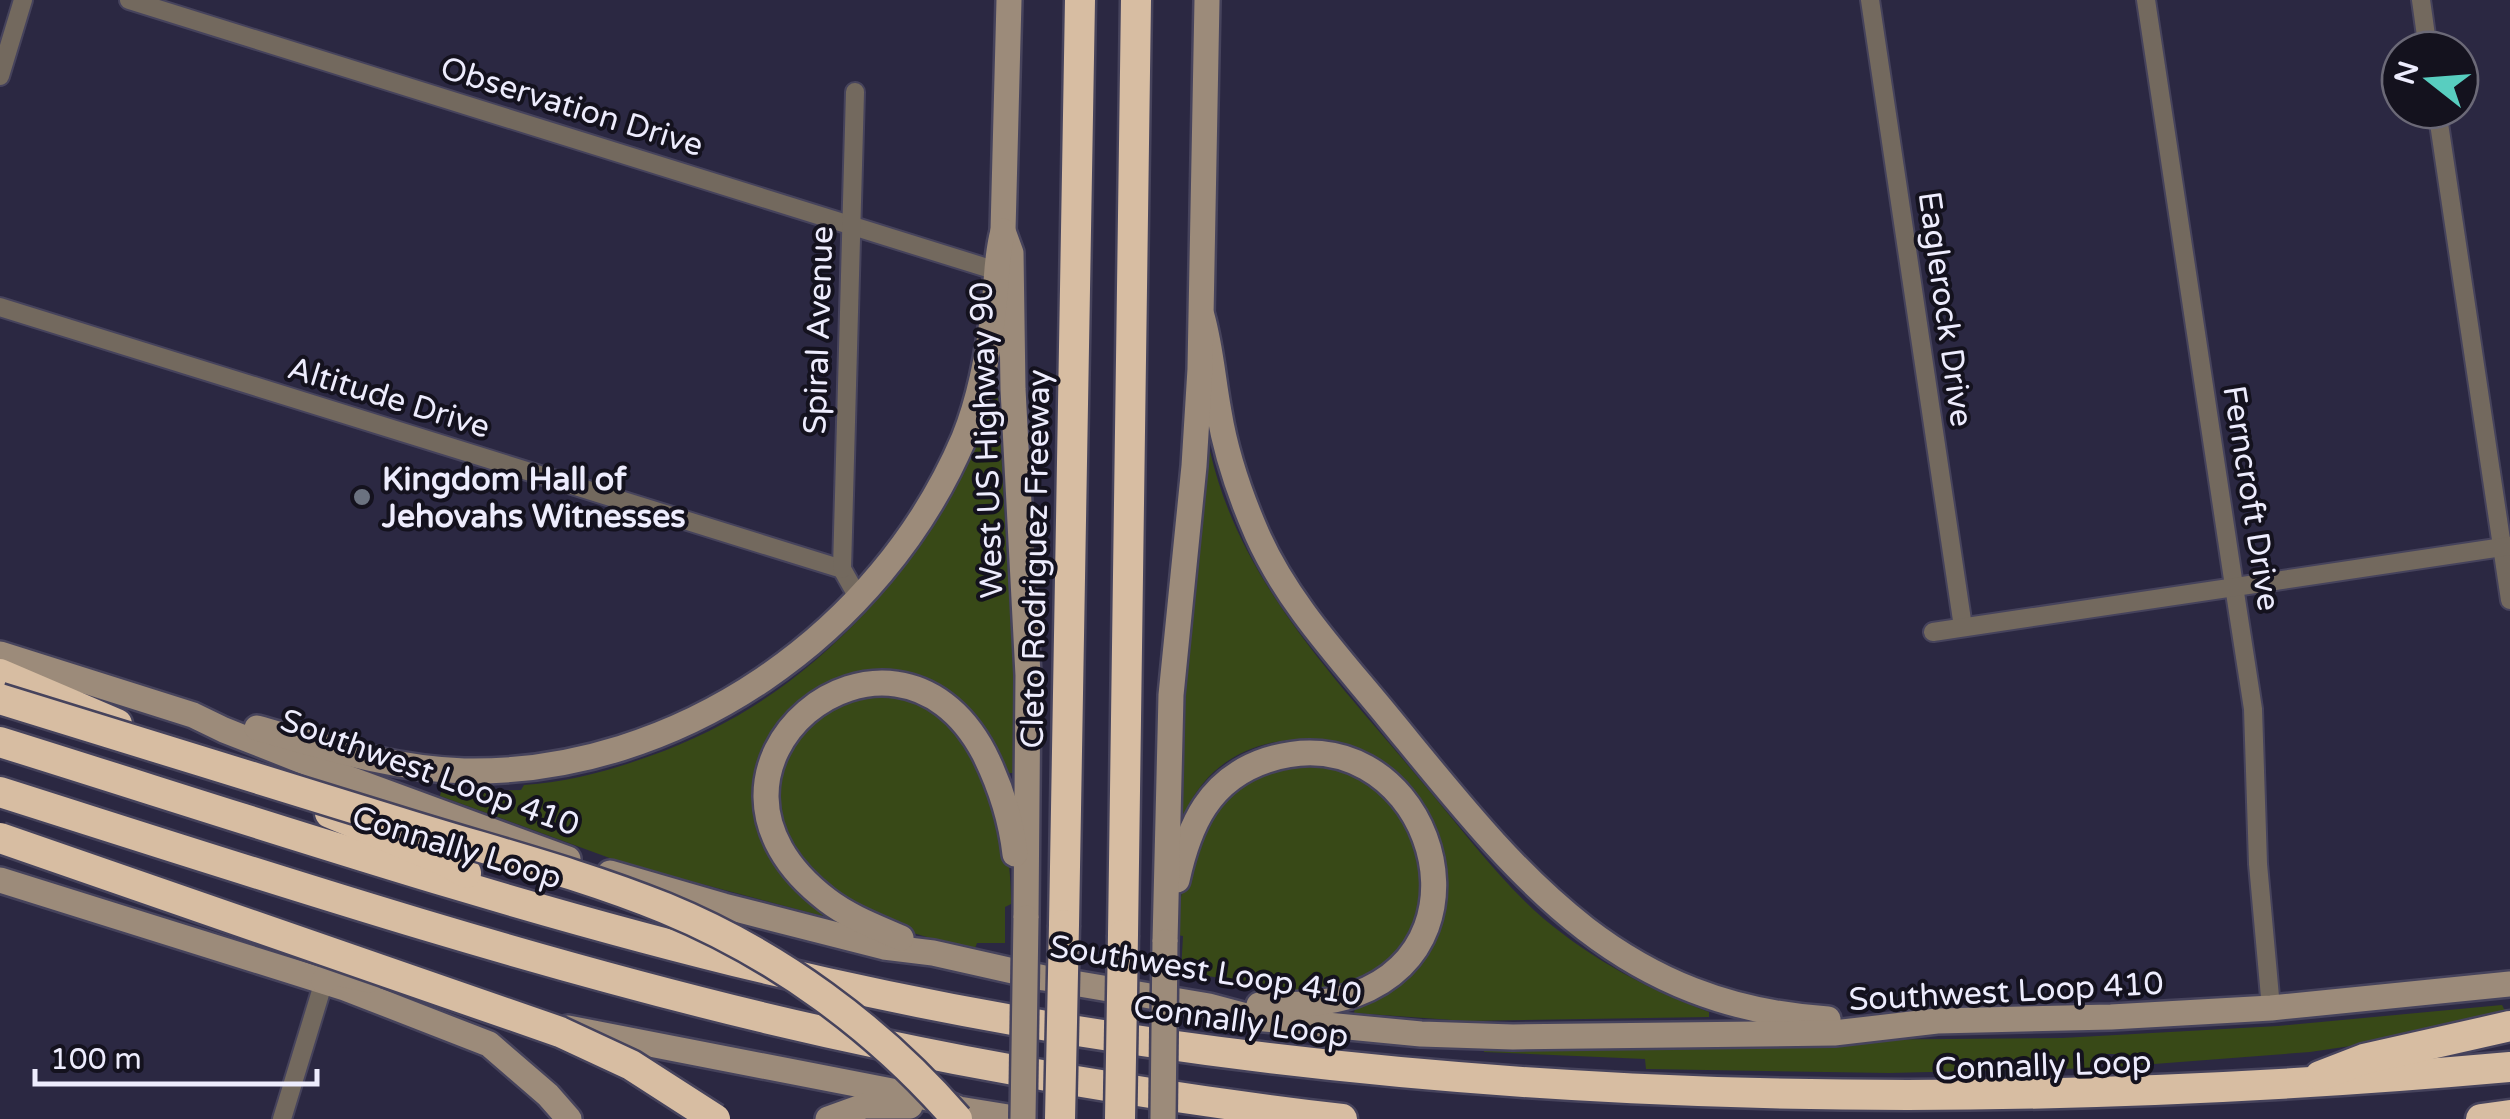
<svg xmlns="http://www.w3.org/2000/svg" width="2510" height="1119" viewBox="0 0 2510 1119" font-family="'Varela Round',sans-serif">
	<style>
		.grass { fill: #384917 }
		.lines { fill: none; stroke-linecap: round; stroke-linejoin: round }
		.street-casing { stroke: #46435c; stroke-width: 22 }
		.secondary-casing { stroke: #46435c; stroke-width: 30 }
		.highway-casing { stroke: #46435c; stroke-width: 35 }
		.street { stroke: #73695e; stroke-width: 18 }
		.secondary { stroke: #9c8b7a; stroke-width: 25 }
		.highway { stroke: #d7bda2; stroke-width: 30 }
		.secondary-bridge-casing { stroke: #46435c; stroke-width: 30; stroke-linecap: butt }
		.highway-bridge-casing { stroke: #46435c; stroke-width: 35; stroke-linecap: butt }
		.secondary-bridge { stroke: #9c8b7a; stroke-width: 25 }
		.highway-bridge { stroke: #d7bda2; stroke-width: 30 }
		.worship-dot { fill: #6b7280; stroke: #14121e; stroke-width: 4 }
		.labels { text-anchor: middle; stroke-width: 8; stroke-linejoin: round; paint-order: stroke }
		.street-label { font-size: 32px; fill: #edecfd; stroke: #14121e }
		.poi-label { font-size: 32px; font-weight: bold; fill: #edecfd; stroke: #14121e; text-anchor: start }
	</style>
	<rect width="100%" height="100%" fill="#2b2842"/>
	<!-- grass -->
	<g class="grass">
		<path d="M992,393l6,3 16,283v94h-6c-109,-243 -384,2 -183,140l-3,3 -196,-52 -186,-68 1,-4 80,-2 3,-5c44,-3 85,-14 126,-29 167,-59 287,-197 342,-363z"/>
		<path d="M1206,450l4,1c30,132 128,230 212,331 39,46 76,97 122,137 49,41 105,71 165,93v5l-243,4 -112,-8 1,-6c48,-19 55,-35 72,-81 6,-16 16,-34 18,-50 2,-20 -6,-42 -15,-59 -51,-97 -203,-108 -246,-1l-6,-2 6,-158z"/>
		<path d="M892,693c15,6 39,11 50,22 48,48 70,123 69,189l-6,3v36h-28l-3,8 -71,-21 -63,-31 -48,-47 -17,-53 15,-56 46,-42z"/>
		<path d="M1313,762l44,11 47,42 19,52 -5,45 -14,30 -17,21 -34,21 -43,8 -50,3v-11l-79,-12 2,-36 -6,-1c3,-58 23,-137 81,-162 16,-7 38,-8 55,-11z"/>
		<polygon points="2502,1005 2504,1009 2510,1009 2510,1014 2371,1043 2310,1052 2115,1067 2115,1054 2100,1054 2100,1068 1889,1073 1646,1069 1645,1059 1484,1052 1484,1043 2062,1038 2278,1026"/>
	</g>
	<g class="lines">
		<!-- street casing -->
		<g class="street-casing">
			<g id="street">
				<polyline points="129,0 997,271"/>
				<polyline points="1870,0 1963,627"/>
				<polyline points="2146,0 2234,586 2253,709 2258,864 2271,1008"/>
				<polyline points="2421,0 2428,50"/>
				<polyline points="0,76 23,0"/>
				<polyline points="2437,110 2510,600"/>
				<polyline points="0,307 842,569 859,599"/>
				<polyline points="842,569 855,92"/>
				<polyline points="1933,632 2510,546"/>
				<polyline points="282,1119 324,981"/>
			</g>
		</g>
		<!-- secondary casing -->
		<g class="secondary-casing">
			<g id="secondary">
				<polyline points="1009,0 1003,231 1011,253 1013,389 1028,675 1026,918"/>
				<path d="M1202,316c9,32 11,64 17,96 7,43 21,83 38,122 31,70 84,125 132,184 125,152 224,287 439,301"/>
				<polyline points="0,654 193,715 224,730 328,771 568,859"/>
				<path d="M257,728c68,19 136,41 207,43 215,4 417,-138 500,-333 17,-42 25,-88 30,-133 3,-25 2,-49 9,-74"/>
				<polyline points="610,873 724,906 884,947 933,953 1044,978 1209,1006 1254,1018 1421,1034 1513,1037 1834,1033 1937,1021 2111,1017 2271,1008 2510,984"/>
				<polyline points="0,880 345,988 489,1044 548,1095 569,1119"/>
				<path d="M1177,880c12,-55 32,-101 90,-120 153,-50 238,178 89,234 -30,11 -66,11 -97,11"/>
				<path d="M901,938c-25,-11 -52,-21 -74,-38 -172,-131 65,-321 157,-147 16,32 27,66 31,101"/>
				<polyline points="1165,942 1171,695 1194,466 1200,369 1207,0"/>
				<polyline points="324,981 332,972 369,980"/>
				<polyline points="568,1028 938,1100 959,1109 1020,1119"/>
				<polyline points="828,1119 864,1106 910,1106"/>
			</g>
		</g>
		<!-- highway casing -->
		<g class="highway-casing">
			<g id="highway">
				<polyline points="0,674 117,724"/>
				<path d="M0,742c253,79 505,164 763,226 570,137 1165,151 1747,99"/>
				<path d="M0,792c252,80 504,163 761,225 192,46 386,79 581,102"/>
				<polyline points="330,813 445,861 466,873"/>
				<polyline points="1064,925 1080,0"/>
				<polyline points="1123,935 1136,0"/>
				<polyline points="2320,1076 2364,1059 2510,1026"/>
				<polyline points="2481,1119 2510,1115"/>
			</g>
		</g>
		<!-- street -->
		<use href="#street" class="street"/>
		<!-- secondary -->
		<use href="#secondary" class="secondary"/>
		<!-- highway -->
		<use href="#highway" class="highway"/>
		<!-- secondary-bridge casing -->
		<g class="secondary-bridge-casing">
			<g id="secondary-bridge">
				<polyline points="1023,1119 1026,918"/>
				<polyline points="1163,1119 1165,942"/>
			</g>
		</g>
		<!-- highway-bridge casing -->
		<g class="highway-bridge-casing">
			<g id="highway-bridge">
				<path d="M0,699c133,41 265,82 398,123 89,28 181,51 267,86 112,46 213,120 292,211"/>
				<polyline points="0,838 560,1032 631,1065 715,1119"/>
				<polyline points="1060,1119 1064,925"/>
				<polyline points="1120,1119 1123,935"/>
			</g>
		</g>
		<!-- secondary-bridge -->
		<use href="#secondary-bridge" class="secondary-bridge"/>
		<!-- highway-bridge -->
		<use href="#highway-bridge" class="highway-bridge"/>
	</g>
	<!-- markers -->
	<circle class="worship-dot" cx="362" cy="497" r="10"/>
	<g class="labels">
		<!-- street labels -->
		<g class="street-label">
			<text transform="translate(572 106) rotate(17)" y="11">Observation Drive</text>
			<text transform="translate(1946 309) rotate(82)" y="11">Eaglerock Drive</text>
			<text transform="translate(818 330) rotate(-88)" y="11">Spiral Avenue</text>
			<text transform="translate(389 397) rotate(17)" y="11">Altitude Drive</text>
			<text transform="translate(986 440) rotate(-92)" y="11">West US Highway 90</text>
			<text transform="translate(2252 498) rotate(81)" y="11">Ferncroft Drive</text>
			<text transform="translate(1035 559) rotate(-89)" y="11">Cleto Rodriguez Freeway</text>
			<text transform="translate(430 772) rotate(20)" y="11">Southwest Loop 410</text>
			<text transform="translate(457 847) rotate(17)" y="11">Connally Loop</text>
			<text transform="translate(1206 970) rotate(9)" y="11">Southwest Loop 410</text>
			<text transform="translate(2006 991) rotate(-3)" y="11">Southwest Loop 410</text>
			<text transform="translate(1241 1021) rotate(8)" y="11">Connally Loop</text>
			<text transform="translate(2043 1065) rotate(-2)" y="11">Connally Loop</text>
		</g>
		<!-- poi labels -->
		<g class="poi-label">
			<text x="382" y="490">Kingdom Hall of<tspan x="382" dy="37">Jehovahs Witnesses</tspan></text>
		</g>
	</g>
	<!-- north arrow -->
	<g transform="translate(2430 80) rotate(287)"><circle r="48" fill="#14121e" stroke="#6b6977" stroke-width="2.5"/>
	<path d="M0-8L18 38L0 25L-18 38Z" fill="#58cec0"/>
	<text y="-15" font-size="28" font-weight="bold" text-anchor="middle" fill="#edecfd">N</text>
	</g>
	<!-- scale -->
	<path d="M35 1069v15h282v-15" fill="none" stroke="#edecfd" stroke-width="5"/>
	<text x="50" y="1069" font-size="30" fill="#edecfd" stroke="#14121e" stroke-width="8" paint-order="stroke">100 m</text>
</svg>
